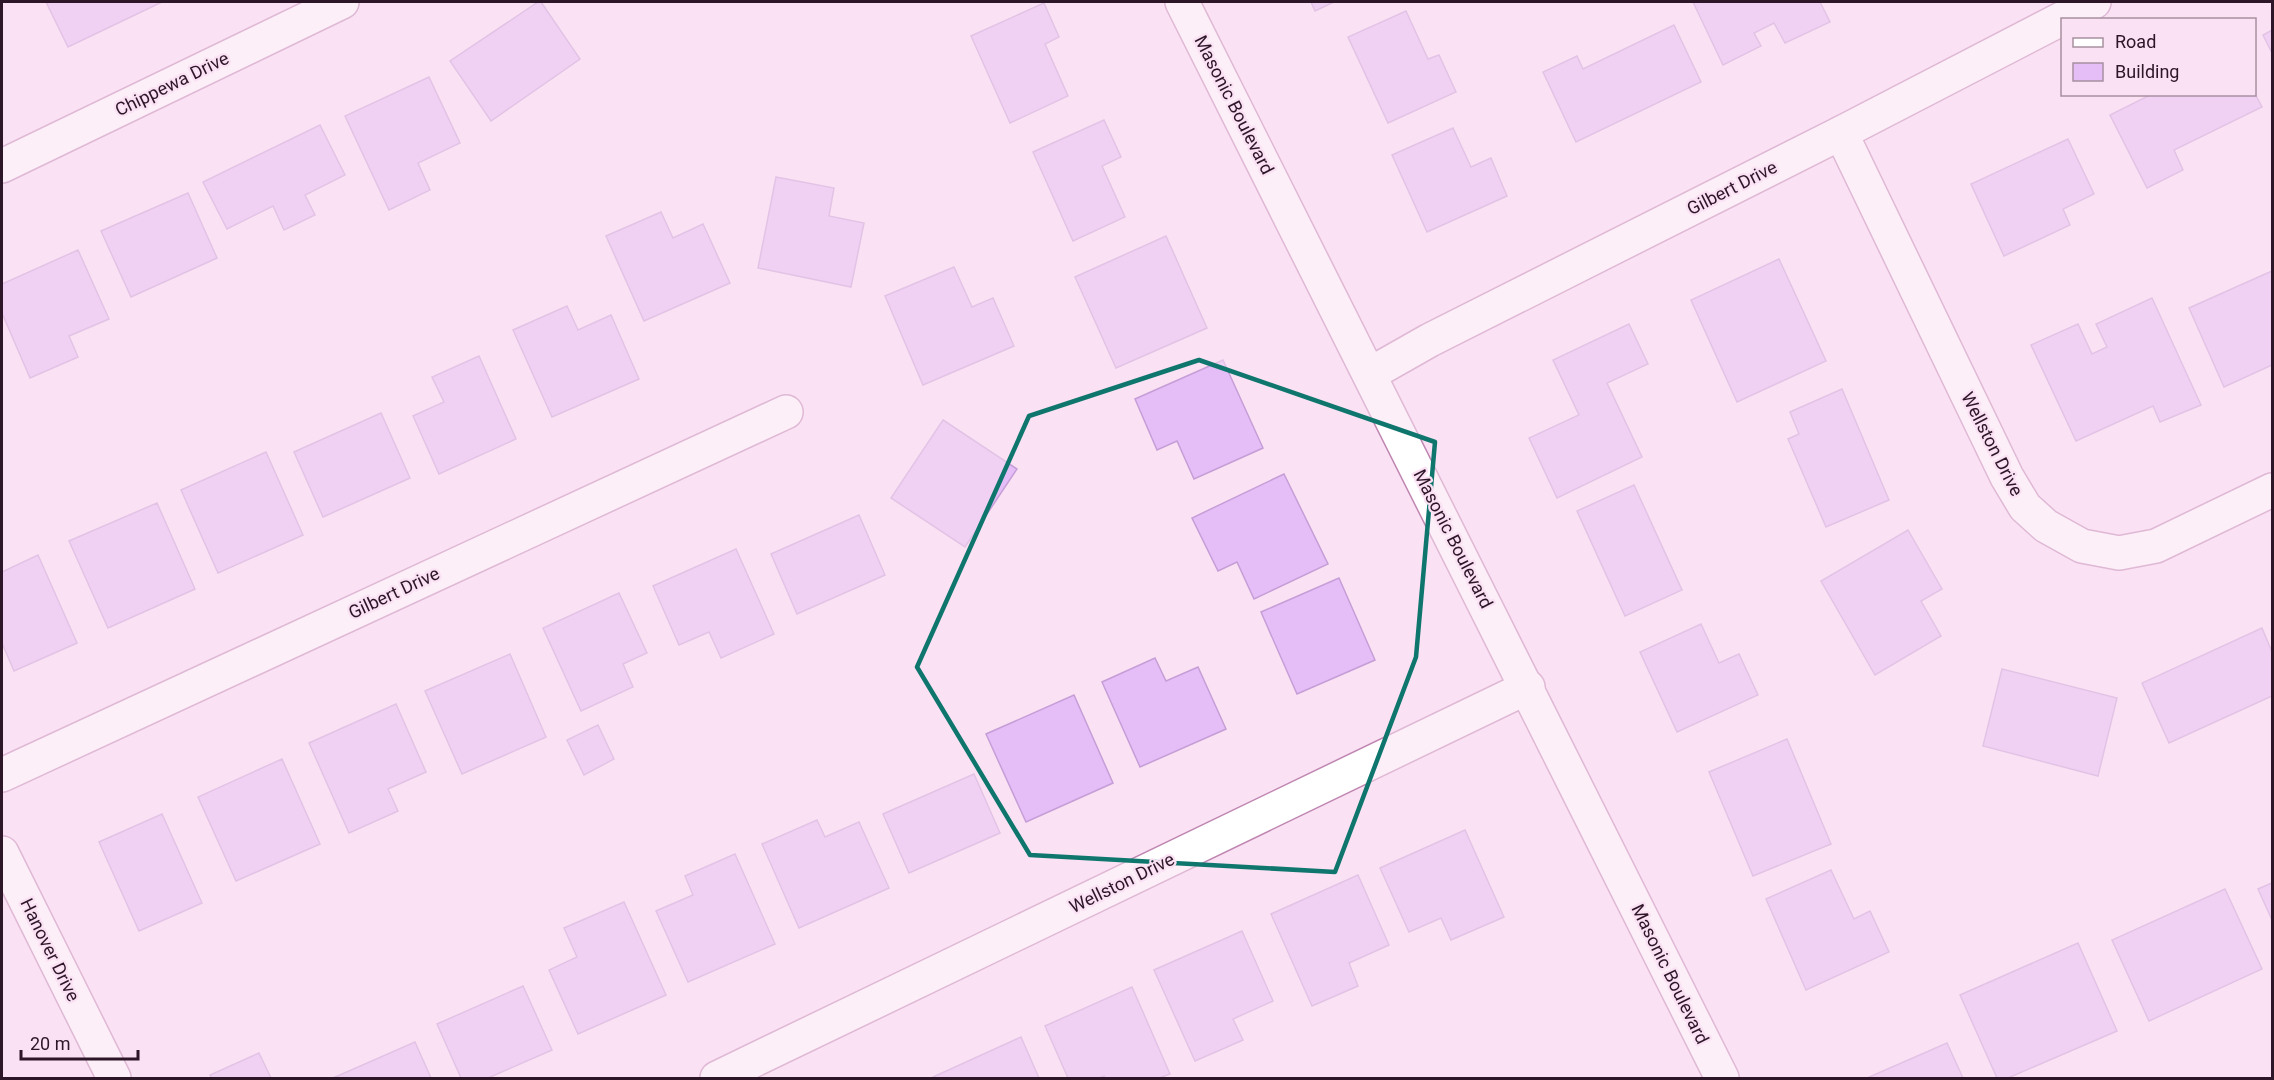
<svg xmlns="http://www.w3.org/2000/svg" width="2274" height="1080" viewBox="0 0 2274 1080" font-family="Roboto,sans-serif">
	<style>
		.building { fill: #e5bdf7; stroke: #c69ed7; stroke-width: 1.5 }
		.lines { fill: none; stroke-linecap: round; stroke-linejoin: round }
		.street-casing { stroke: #bf86b1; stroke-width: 36 }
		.secondary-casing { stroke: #bf86b1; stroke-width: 36 }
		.street { stroke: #fff; stroke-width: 33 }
		.secondary { stroke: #fff; stroke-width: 33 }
		.marked { fill: none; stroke: #0f766e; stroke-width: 4.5; stroke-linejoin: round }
		.labels { text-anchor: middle; stroke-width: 4.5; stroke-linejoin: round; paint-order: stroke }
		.street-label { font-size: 18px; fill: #2c1627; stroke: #fae1f3 }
	</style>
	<rect width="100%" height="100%" fill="#fae1f3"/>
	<!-- building -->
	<g class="building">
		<polygon points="46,2 162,2 68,47"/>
		<polygon points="538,2 541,2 580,59 491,121 450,61"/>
		<polygon points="1311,2 1334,2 1315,11"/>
		<polygon points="1693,2 1820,2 1830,22 1785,43 1774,23 1754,33 1761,46 1723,65"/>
		<polygon points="1044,3 1059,37 1045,44 1068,96 1010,123 971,36"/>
		<polygon points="1406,11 1428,59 1439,55 1456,92 1388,123 1348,37"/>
		<polygon points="1674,25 1701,82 1576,142 1543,72 1577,56 1583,69"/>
		<polygon points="2272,30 2272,53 2263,35"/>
		<polygon points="429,77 460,143 418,163 430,190 389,210 345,116"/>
		<polygon points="2254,92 2262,107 2174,150 2183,170 2147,188 2110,115 2152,94 2254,94"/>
		<polygon points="1104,120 1121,157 1102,166 1125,217 1073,241 1033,152"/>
		<polygon points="320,125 345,175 305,195 315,215 284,230 273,206 227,229 203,182"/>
		<polygon points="1453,128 1471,167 1491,158 1507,196 1427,232 1392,155"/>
		<polygon points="2068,139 2094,194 2063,209 2070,225 2004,256 1971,184"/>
		<polygon points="776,177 834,188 829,216 864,223 851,287 758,268"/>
		<polygon points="188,193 217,258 131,297 101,231"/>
		<polygon points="661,212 673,238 703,224 730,283 644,321 606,236"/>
		<polygon points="1166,236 1207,328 1116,368 1075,277"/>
		<polygon points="78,250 109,319 69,336 78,357 30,378 2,313 2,284"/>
		<polygon points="1779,259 1826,361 1737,402 1691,300"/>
		<polygon points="954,267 972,307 993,298 1014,346 923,385 885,296"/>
		<polygon points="2272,271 2272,365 2224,387 2189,308"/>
		<polygon points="2152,298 2201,405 2160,422 2153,406 2076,441 2031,345 2078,324 2092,354 2107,347 2096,324"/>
		<polygon points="567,306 578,330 611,315 639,379 552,417 513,330"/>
		<polygon points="1629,324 1648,364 1607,383 1642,457 1557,498 1529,438 1579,415 1553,360"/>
		<polygon points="479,356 516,439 439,474 413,416 444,402 432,377"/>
		<polygon points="1223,360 1263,448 1194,479 1177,441 1157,450 1135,399"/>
		<polygon points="1842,389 1889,500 1826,527 1788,439 1799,434 1790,412"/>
		<polygon points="381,413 410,478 323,517 294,452"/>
		<polygon points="943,420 1017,469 965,547 891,498"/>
		<polygon points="266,452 303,535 218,573 181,490"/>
		<polygon points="1284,474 1328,564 1254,599 1237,562 1218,571 1192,518"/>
		<polygon points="1634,485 1682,590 1625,616 1577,511"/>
		<polygon points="157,503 195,589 108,628 69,541"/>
		<polygon points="859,515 885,575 797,614 771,554"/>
		<polygon points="1908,530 1942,589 1921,601 1941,636 1875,675 1821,581"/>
		<polygon points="736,549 774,634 721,658 709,632 679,645 653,586"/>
		<polygon points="38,555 77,643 14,671 2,643 2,572"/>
		<polygon points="1339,578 1375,660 1297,694 1261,612"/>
		<polygon points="619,593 647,653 623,664 633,687 581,711 543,628"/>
		<polygon points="1701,624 1719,663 1739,654 1758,695 1677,732 1640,652"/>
		<polygon points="2262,628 2272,652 2272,696 2169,743 2142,683"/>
		<polygon points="510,654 546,737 462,774 425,691"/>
		<polygon points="1155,658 1166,681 1198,667 1226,729 1140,767 1102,682"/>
		<polygon points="2002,669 2117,698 2098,776 1983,746"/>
		<polygon points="1074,695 1113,783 1026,822 986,734"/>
		<polygon points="396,704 426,772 388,789 398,811 349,833 309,743"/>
		<polygon points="598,725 614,759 584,775 567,740"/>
		<polygon points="1787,739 1831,844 1753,876 1709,772"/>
		<polygon points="282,759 320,844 236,881 198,797"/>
		<polygon points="974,774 1000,833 909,873 883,814"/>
		<polygon points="162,814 202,903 139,931 99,842"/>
		<polygon points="817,820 825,837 859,822 889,888 799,928 762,844"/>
		<polygon points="1465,830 1504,917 1451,940 1441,918 1409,932 1380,868"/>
		<polygon points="735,854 775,944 688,982 656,911 693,895 685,876"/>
		<polygon points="1831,870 1854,919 1870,911 1889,952 1806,990 1766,899"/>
		<polygon points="1358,875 1389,945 1349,963 1358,986 1312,1006 1271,914"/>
		<polygon points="2272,883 2272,920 2258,889"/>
		<polygon points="2225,889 2262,969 2149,1021 2112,940"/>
		<polygon points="624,902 666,995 578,1034 549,970 577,957 564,928"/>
		<polygon points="1242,931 1273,1001 1233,1019 1243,1040 1195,1061 1154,970"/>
		<polygon points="2078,943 2117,1031 2008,1078 1997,1078 1960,995"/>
		<polygon points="523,986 552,1050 488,1078 461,1078 437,1024"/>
		<polygon points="1132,987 1170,1074 1159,1078 1105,1078 1104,1076 1099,1078 1068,1078 1045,1026"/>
		<polygon points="1021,1037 1039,1078 933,1078 933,1077"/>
		<polygon points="415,1042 431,1078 333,1078"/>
		<polygon points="1947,1043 1963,1078 1867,1078"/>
		<polygon points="259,1053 271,1078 212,1078 210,1075"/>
	</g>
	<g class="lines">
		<!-- street casing -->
		<g class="street-casing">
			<g id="street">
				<polyline points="1841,133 2007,477 2025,507 2046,526 2082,546 2119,553 2156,546 2272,490"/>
				<polyline points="2,166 342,2"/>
				<polyline points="1370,374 1430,340 1841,133 2094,2"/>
				<polyline points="2,775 786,412"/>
				<polyline points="2,853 114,1078"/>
				<polyline points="717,1078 1528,687"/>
			</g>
		</g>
		<!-- secondary casing -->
		<g class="secondary-casing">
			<polyline id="secondary" points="1182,2 1722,1078"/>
		</g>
		<!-- street -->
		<use href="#street" class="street"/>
		<!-- secondary -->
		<use href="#secondary" class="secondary"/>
	</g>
	<!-- marked area -->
	<path d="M0 0H2274V1080H0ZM1199,360l236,82 -19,215 -81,215 -305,-17 -113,-188 112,-251z" fill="#fae1f3" fill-opacity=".55" fill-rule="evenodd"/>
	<path class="marked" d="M1199,360l236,82 -19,215 -81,215 -305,-17 -113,-188 112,-251z"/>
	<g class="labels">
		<!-- street labels -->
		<g class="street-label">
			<text transform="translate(172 84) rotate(-26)" y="6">Chippewa Drive</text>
			<text transform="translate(1234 105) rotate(63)" y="6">Masonic Boulevard</text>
			<text transform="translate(1732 188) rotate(-27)" y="6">Gilbert Drive</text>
			<text transform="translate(1992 444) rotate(63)" y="6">Wellston Drive</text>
			<text transform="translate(1453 539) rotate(63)" y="6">Masonic Boulevard</text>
			<text transform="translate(394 593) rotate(-25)" y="6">Gilbert Drive</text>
			<text transform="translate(1122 883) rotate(-26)" y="6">Wellston Drive</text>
			<text transform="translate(50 950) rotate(64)" y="6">Hanover Drive</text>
			<text transform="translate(1670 974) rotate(64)" y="6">Masonic Boulevard</text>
		</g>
	</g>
	<!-- border -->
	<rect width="2274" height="1080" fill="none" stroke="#2c1627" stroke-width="6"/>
	<!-- legend -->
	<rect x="2061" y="18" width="195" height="78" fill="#fae1f3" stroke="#a890a1" stroke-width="1.5"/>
	<rect x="2073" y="38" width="30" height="9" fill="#ffffff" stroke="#a890a1" stroke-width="1.5"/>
	<text x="2115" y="48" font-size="18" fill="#2c1627">Road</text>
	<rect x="2073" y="63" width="30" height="18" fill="#e5bdf7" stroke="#a890a1" stroke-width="1.5"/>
	<text x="2115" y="78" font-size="18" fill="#2c1627">Building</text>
	<!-- scale -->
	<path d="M21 1050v9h117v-9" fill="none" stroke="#2c1627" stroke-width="3"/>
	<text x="30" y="1050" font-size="18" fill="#2c1627" stroke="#fae1f3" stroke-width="4.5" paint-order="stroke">20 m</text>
</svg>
